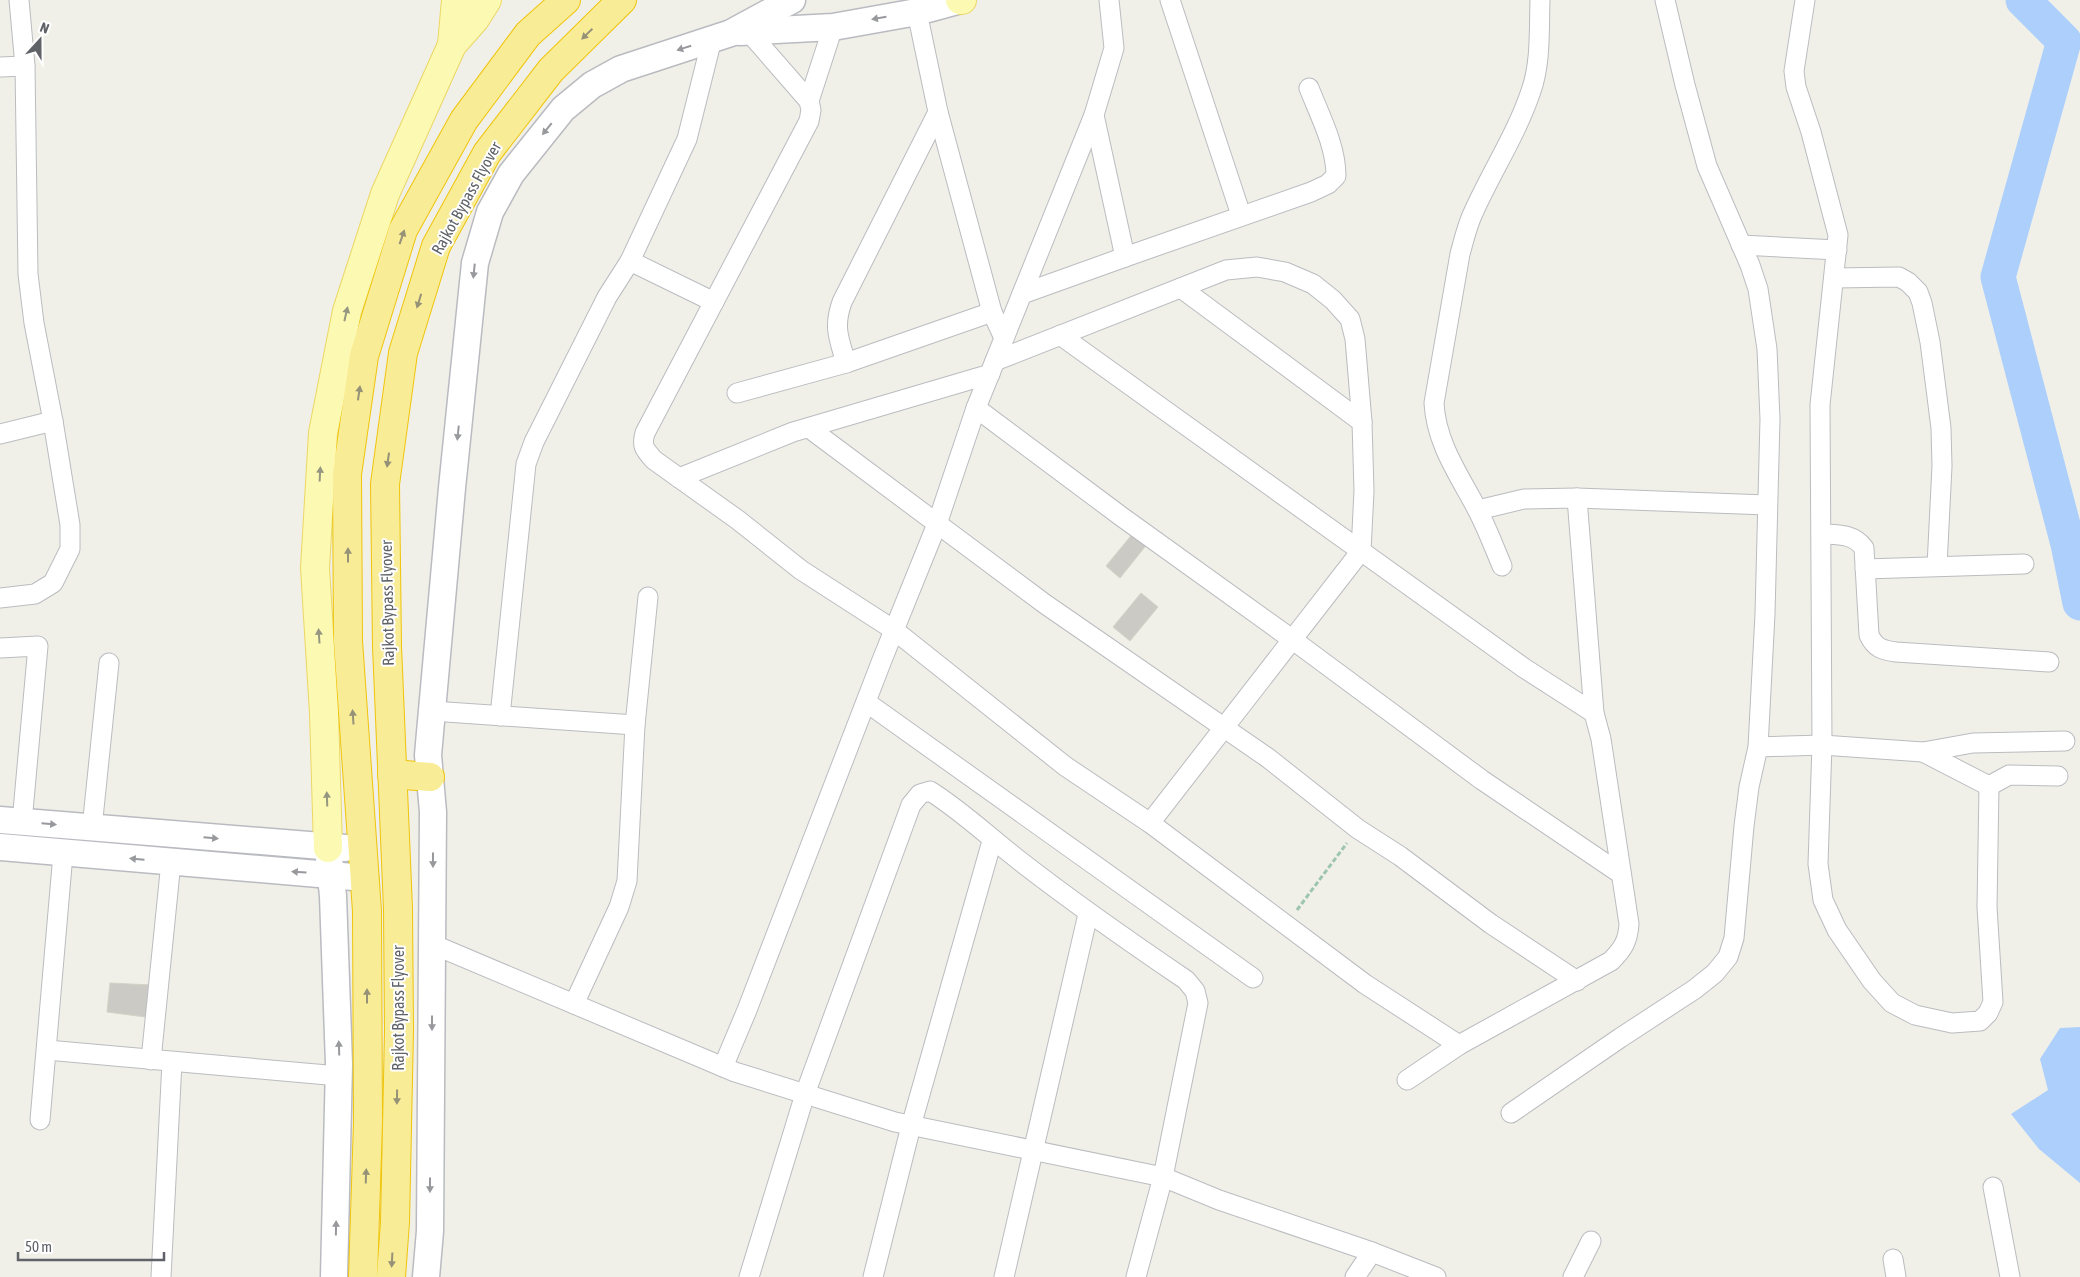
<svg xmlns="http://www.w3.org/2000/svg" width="2080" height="1277" viewBox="0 0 2080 1277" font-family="'Asap Condensed',sans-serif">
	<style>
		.water { fill: #adcffc }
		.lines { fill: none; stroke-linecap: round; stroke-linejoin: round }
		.river { stroke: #adcffc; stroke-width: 35 }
		.building { fill: #cccac4; stroke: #d5d2c6 }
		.street-casing { stroke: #babcc0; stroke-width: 21 }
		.secondary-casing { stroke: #b9bbc0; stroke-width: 29 }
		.primary-casing { stroke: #ecd765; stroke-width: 30 }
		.highway-casing { stroke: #efc40a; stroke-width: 30 }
		.path { stroke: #9ec5ae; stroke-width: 3; stroke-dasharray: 5 2.5; stroke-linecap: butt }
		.street { stroke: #fff; stroke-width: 19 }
		.secondary { stroke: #fff; stroke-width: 26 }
		.primary { stroke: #fcf9b2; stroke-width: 28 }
		.highway { stroke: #f9ec97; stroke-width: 28 }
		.oneway { fill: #97999c }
		.oneway2 { fill: #959278 }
		.oneway3 { fill: #969781 }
		.labels { text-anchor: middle; stroke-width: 4; stroke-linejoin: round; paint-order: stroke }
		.street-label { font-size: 16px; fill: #5f6267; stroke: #fff }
	</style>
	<rect width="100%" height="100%" fill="#f0f0e8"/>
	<!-- water -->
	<polygon class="water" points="2080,1027 2080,1183 2039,1149 2011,1114 2048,1090 2040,1059 2060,1028"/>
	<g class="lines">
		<!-- river -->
		<polyline class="river" points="2023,0 2064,41 1998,277 2068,544 2080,603"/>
	</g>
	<!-- building -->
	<g class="building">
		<polygon points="1134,532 1148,543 1120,578 1106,566"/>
		<polygon points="1141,593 1158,607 1130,641 1113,627"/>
		<polygon points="110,983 151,985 153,1018 107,1012"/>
	</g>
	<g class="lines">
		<!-- street casing -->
		<g class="street-casing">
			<g id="street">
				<polyline points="1170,0 1241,215"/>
				<polyline points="1805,0 1794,71 1796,87 1811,132 1838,235 1820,405 1822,745 1818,864 1823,900 1837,930 1872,981 1892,1003 1915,1015 1952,1023 1980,1021 1988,1013 1993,1002 1987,907 1989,786"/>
				<polyline points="917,12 938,112 992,312 1004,338"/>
				<path d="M749,32l60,69 2,9 -2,11 -164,312c-4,13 0,17 9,27l84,60 63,50 93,60 171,136 85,57 215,161 94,61"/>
				<polyline points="0,67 25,66"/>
				<polyline points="809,101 833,27"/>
				<path d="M1094,115l31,142 186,-65 17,-8 8,-8c0,-30 -16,-60 -27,-88"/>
				<polyline points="1741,245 1837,250"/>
				<polyline points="630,261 714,302"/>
				<polyline points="1834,278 1899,277 1908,282 1918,292 1922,303 1930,342 1941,428 1942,466 1937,566"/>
				<polyline points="1181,288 1362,422"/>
				<polyline points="1022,294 1125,257"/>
				<polyline points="1060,335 1524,668 1594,713"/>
				<polyline points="995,361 1226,270 1257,267 1285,272 1313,284 1333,300 1350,319 1355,339 1362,422 1364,491 1361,551 1150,823"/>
				<path d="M846,363c-7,-25 -13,-35 -4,-61l96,-190"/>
				<polyline points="737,393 846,363 992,312"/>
				<polyline points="976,408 1122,517 1293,640 1482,780 1621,874"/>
				<polyline points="809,428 1045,604 1268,758 1358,829 1400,856 1491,924 1577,981"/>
				<polyline points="0,434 53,421"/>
				<polyline points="679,478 793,432 990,374"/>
				<polyline points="1478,510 1524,499 1577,498 1767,505"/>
				<path d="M1821,534c17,1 32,-1 43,14l5,87c6,13 13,15 27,17l153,10"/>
				<path d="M1502,566c-8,-19 -15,-38 -25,-57 -18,-34 -41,-66 -43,-106l26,-149c4,-14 7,-29 14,-43 18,-40 43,-78 57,-120 10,-28 8,-62 9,-91"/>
				<polyline points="1865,569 2024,564"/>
				<polyline points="0,598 35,594 53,583 70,549 70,525 53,421 34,323 28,274 25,66 19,0"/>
				<polyline points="0,648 38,646 22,822"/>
				<polyline points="866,702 1253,978"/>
				<polyline points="432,711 635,725"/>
				<polyline points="500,716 526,464 534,442 607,297 630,261 687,139 712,39"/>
				<polyline points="1758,747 1822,745 1923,752 1973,743 2065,741"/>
				<polyline points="1923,752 1989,786 2009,775 2058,776"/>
				<polyline points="92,828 109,663"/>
				<polyline points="432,944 735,1072 895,1122 1163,1177 1219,1200 1372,1252 1436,1277"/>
				<polyline points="574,1004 619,907 627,881 635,725 648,597"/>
				<polyline points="47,1050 339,1076"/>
				<polyline points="151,1060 171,862"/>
				<polyline points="723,1067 747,1010 882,660 937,524 976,408 1094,115 1114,48 1109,0"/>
				<path d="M1407,1080l52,-35 152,-84c12,-12 17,-20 18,-37l-28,-185 -7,-26 -17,-215"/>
				<polyline points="1511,1113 1620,1038 1695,989 1715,973 1728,957 1734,938 1744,826 1749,787 1758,747 1765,614 1770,419 1767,349 1758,289 1750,265 1707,166 1685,85 1665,0"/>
				<polyline points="40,1120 63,854"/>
				<polyline points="1993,1187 2010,1277"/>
				<polyline points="1893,1259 1896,1277"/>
				<polyline points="161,1277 172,1062"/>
				<path d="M749,1277l56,-183 106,-289 9,-11 10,-3c32,20 60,47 90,70 54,42 110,81 166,119l9,11 3,12 -35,174 -27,100"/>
				<polyline points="873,1277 911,1126 992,841"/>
				<polyline points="1004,1277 1088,914"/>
				<polyline points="1355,1277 1372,1252"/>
				<polyline points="1573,1277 1591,1241"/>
			</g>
		</g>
		<!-- secondary casing -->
		<g class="secondary-casing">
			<g id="secondary">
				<polyline points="740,32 833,27 917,12 961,0"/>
				<polyline points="0,820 346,848"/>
				<polyline points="0,847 365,878"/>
				<polyline points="328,848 333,896 339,1064 334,1277"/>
				<polyline points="426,1277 430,1231 433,812 428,755 452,488 475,263 490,212 511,174 563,109 592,85 621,69 731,33 792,0"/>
			</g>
		</g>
		<!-- primary casing -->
		<g class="primary-casing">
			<g id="primary">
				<polyline points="960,0 962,0"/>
				<polyline points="452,45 456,0"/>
				<polyline points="328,848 324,713 315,568 323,433 347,311 385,194 452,45 475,19 487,0"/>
			</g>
		</g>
		<!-- highway casing -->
		<g class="highway-casing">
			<g id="highway">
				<polyline points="392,774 430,777"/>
				<polyline points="363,1277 368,1122 367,911 348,641 347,474 364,356 403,230 464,120 528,34 566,0"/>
				<polyline points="391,1277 395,1222 399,1031 398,909 387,646 385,484 403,353 436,246 487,153 551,70 622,0"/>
			</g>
		</g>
		<!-- path -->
		<polyline class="path" points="1297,910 1347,843"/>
		<!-- street -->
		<use href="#street" class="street"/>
		<!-- secondary -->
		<use href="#secondary" class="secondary"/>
		<!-- primary -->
		<use href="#primary" class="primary"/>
		<!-- highway -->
		<use href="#highway" class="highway"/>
	</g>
	<!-- one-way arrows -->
	<defs><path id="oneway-solid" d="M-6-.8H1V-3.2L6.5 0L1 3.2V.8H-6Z" transform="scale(1.25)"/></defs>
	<g class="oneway">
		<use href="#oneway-solid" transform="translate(879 18) rotate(170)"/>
		<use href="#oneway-solid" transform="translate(684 48) rotate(162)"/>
		<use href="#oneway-solid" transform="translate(547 129) rotate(129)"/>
		<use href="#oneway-solid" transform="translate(474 271) rotate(96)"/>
		<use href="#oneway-solid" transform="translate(458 433) rotate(96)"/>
		<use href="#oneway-solid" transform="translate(49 824) rotate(5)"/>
		<use href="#oneway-solid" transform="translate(211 838) rotate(5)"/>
		<use href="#oneway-solid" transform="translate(137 859) rotate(-175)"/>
		<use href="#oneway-solid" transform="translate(433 860) rotate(90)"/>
		<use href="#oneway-solid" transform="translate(299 872) rotate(-176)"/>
		<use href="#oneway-solid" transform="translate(432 1023) rotate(90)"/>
		<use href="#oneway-solid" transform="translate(339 1048) rotate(-92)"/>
		<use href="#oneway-solid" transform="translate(430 1185) rotate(90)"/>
		<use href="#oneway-solid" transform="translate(336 1228) rotate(-89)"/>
	</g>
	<g class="oneway2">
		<use href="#oneway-solid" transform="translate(587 34) rotate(136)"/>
		<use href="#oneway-solid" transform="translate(402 237) rotate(-71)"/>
		<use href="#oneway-solid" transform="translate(419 301) rotate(107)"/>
		<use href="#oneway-solid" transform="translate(359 393) rotate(-82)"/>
		<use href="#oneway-solid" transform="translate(388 460) rotate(98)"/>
		<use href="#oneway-solid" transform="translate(348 555) rotate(-90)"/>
		<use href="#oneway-solid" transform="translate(353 717) rotate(-94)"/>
		<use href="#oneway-solid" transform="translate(367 996) rotate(-90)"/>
		<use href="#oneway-solid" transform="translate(397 1097) rotate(91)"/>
		<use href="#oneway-solid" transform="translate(366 1176) rotate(-88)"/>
		<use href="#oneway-solid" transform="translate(392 1260) rotate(93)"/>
	</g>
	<g class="oneway3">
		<use href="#oneway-solid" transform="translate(346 314) rotate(-77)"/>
		<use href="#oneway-solid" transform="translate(320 474) rotate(-87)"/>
		<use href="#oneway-solid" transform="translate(319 636) rotate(-94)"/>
		<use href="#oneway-solid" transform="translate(327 799) rotate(-92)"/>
	</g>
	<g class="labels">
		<!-- street labels -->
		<g class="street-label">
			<text transform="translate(466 198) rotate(-61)" y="6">Rajkot Bypass Flyover</text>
			<text transform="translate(387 603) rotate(-91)" y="6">Rajkot Bypass Flyover</text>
			<text transform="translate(398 1008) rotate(-90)" y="6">Rajkot Bypass Flyover</text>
		</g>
	</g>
	<!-- north arrow -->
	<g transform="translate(40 40) rotate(21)" stroke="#ffffff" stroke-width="4" paint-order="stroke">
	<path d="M0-4L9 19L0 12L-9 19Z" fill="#5f6267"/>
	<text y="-8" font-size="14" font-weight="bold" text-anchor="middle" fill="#5f6267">N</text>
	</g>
	<!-- scale -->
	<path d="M18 1252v8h146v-8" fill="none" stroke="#5f6267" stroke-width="2.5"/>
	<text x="25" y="1252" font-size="15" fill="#5f6267" stroke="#ffffff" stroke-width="4" paint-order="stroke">50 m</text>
</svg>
